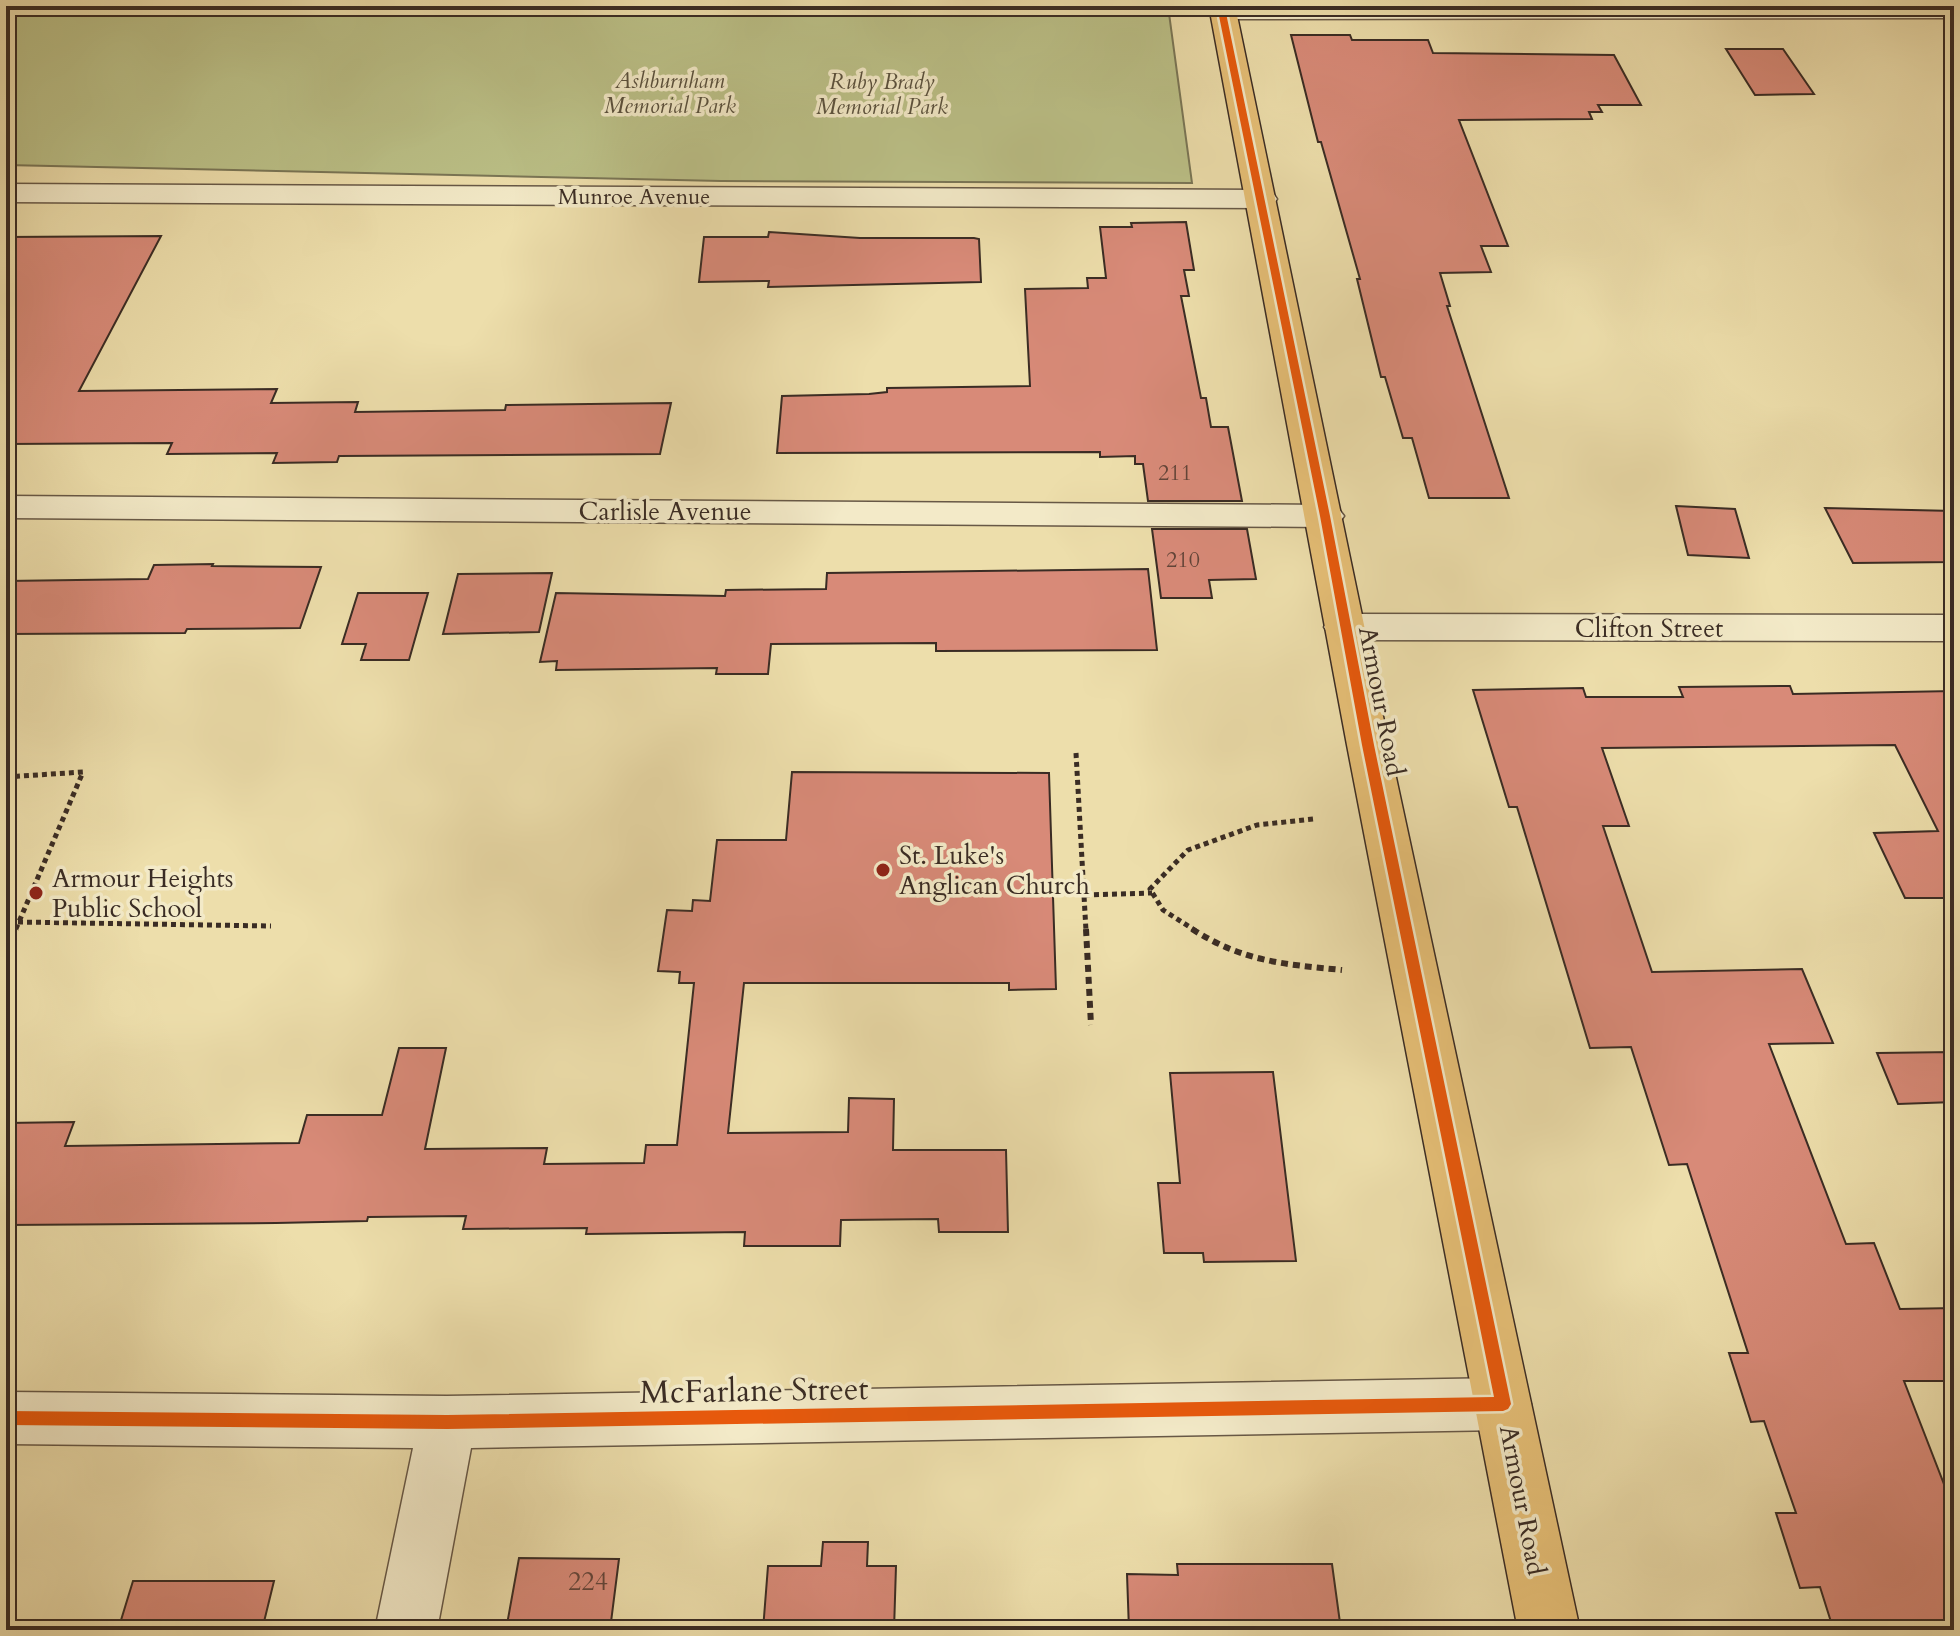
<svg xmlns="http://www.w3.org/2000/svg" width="1960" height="1636" viewBox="0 0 1960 1636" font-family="Cardo,serif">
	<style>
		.green { fill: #bbc087; stroke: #7a7656; stroke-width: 2 }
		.building { fill: #d88a78; stroke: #3a2c24; stroke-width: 2 }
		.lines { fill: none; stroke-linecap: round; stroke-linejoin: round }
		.minor-casing { stroke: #675846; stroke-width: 3 }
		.major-casing { stroke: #3a2c24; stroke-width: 3 }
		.path-far1 { stroke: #3a2c24; stroke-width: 5; stroke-dasharray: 5 4; stroke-linecap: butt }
		.path { stroke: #3a2c24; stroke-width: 6; stroke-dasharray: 7 5; stroke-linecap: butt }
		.minor { fill: #f3eac8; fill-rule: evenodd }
		.major { fill: #e6bf76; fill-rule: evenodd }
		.cycleway-casing { stroke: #f3eac8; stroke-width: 5 }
		.cycleway { fill: #e8590c; fill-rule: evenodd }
		.poi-dot { fill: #8f2418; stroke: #f3eac8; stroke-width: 3 }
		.labels { text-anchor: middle; stroke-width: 7; stroke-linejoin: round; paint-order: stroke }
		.far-park-label { font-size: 22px; font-style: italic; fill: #5a513d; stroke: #f3eac8 }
		.far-street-label { font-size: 22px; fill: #3a2c24; stroke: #f3eac8 }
		.number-label { font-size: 22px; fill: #624439 }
		.street-label { font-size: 26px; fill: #3a2c24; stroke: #f3eac8 }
		.poi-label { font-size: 26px; fill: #3a2c24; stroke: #f3eac8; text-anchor: start }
		.near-number-label { font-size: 26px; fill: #624439 }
		.near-street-label { font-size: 32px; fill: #3a2c24; stroke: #f3eac8 }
	</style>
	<rect width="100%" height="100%" fill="#eddeab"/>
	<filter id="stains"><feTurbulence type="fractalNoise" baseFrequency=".0025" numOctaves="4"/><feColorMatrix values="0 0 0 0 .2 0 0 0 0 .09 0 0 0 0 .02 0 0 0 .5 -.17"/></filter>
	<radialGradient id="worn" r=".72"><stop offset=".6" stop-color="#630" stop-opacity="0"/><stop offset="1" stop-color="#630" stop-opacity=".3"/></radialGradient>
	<!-- green -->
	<polygon class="green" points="6,6 1168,6 1192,183 721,181 6,165"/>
	<!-- building -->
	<g class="building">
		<polygon points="1291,35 1350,35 1352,40 1428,40 1433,53 1614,55 1641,105 1598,105 1602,112 1589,112 1592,119 1459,120 1508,246 1481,246 1491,272 1440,273 1450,306 1447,306 1509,498 1429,498 1412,438 1403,438 1385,377 1381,377 1357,279 1360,279 1321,142 1318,142"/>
		<polygon points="1726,49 1783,49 1814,94 1755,95"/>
		<polygon points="1186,222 1194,270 1184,270 1189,296 1181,296 1201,398 1206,398 1211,427 1228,427 1242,501 1148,501 1143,464 1135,464 1135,456 1100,457 1100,452 777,453 782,396 869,394 887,392 887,388 1030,386 1025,289 1088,288 1087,278 1106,278 1100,227 1132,227 1131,223"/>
		<polygon points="769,232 860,238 974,238 979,239 981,282 768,287 769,281 699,282 704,237 768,237"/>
		<polygon points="161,236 79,391 277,389 271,403 358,402 355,412 505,410 506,405 671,403 660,454 339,456 337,462 273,463 277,453 167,454 172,443 6,444 6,237"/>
		<polygon points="1676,506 1735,509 1749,558 1688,555"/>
		<polygon points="1825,508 1954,511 1954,562 1853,563"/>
		<polygon points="1152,529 1247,529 1256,579 1209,580 1212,598 1161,598"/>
		<polygon points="213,564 212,566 321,567 300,628 187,629 185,633 6,634 6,581 148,579 154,565"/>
		<polygon points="1148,569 1157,650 936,651 936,643 771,644 768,674 716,674 717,668 556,670 557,661 540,662 556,593 725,596 726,590 826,589 827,573"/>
		<polygon points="552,573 539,632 443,634 458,574"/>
		<polygon points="358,593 428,593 409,660 361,660 366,644 342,644"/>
		<polygon points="1790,686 1793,694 1954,691 1954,898 1905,898 1874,833 1938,831 1895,745 1602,748 1629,826 1603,826 1652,972 1802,969 1833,1043 1769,1044 1846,1244 1874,1243 1900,1309 1954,1308 1954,1381 1904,1381 1954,1510 1954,1622 1832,1625 1820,1587 1800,1588 1776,1513 1796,1513 1764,1421 1751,1422 1729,1353 1748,1353 1687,1164 1669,1165 1631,1047 1590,1048 1517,807 1509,807 1473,690 1583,688 1586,697 1683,697 1679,687"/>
		<polygon points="792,772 1049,773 1056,989 1009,990 1009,983 744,983 728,1133 848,1132 849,1098 894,1099 893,1150 1006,1150 1008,1232 939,1232 938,1219 841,1220 840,1246 744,1246 745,1232 586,1234 587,1228 463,1229 466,1216 368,1217 367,1221 276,1223 6,1225 6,1123 74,1122 65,1146 299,1143 307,1115 382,1115 399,1048 446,1048 425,1149 547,1148 544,1164 644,1163 646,1145 677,1145 694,983 679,983 680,972 658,971 667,910 692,911 693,900 710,901 717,840 786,840"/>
		<polygon points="1954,1052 1954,1102 1898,1104 1877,1053"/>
		<polygon points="1273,1072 1296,1261 1204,1262 1203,1253 1164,1253 1158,1183 1180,1183 1170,1073"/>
		<polygon points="823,1542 868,1542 867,1566 896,1566 894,1630 763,1630 768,1566 821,1566"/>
		<polygon points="519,1558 619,1559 610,1630 506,1630"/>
		<polygon points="1177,1564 1332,1564 1341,1630 1129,1630 1127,1574 1178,1575"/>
		<polygon points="133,1581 274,1581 262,1630 118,1630"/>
	</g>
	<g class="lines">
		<!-- minor casing -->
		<g class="minor-casing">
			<g id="minor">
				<polygon points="1212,6 1954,6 1954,18 1222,19 1213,17 1209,11"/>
				<polygon points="6,184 1262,190 1273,193 1277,199 1273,205 1262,208 6,202"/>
				<polygon points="6,496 1325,505 1338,508 1344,516 1338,524 1325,527 6,518"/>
				<polygon points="1344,614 1954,615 1954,641 1344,640 1330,636 1324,627 1330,618"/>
				<polygon points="1503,1378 1523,1386 1531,1404 1523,1422 1503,1430 471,1448 437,1630 375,1630 413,1448 6,1444 6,1392 447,1396"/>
			</g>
		</g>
		<!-- major casing -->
		<g class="major-casing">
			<polygon id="major" points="1209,6 1235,6 1389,745 1580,1630 1518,1630 1347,745"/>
		</g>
		<!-- path-far1 -->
		<g class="path-far1">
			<polyline points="1076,753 1086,931"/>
			<polyline points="6,777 83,772 15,931"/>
			<polyline points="1085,895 1152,893"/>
			<polyline points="18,922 271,926"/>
			<polyline points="1196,931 1163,910 1150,889 1188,850 1257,825 1313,819"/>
		</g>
		<!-- path -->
		<g class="path">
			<polyline points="1086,929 1091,1025"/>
			<path d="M1192,929c52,33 91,35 150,41"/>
			<polyline points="6,951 16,929"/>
		</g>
		<!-- minor -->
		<use href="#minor" class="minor"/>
		<!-- major -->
		<use href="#major" class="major"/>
		<!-- cycleway casing -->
		<g class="cycleway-casing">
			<polygon id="cycleway" points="1954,8 1954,12 1226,13 1330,516 1374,745 1511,1404 1508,1409 1503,1411 447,1429 6,1425 6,1411 447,1415 1494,1397 1362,745 1320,516 1218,11 1222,9"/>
		</g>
		<!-- cycleway -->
		<use href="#cycleway" class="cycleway"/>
	</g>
	<!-- markers -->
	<g class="poi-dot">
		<circle cx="883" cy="870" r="8"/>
		<circle cx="36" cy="893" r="8"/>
	</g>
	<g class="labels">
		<!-- far-park labels -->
		<g class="far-park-label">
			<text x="670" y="88">Ashburnham<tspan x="670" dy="25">Memorial Park</tspan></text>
			<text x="882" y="89">Ruby Brady<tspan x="882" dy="25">Memorial Park</tspan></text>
		</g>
		<!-- far-street labels -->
		<g class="far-street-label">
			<text x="634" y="204">Munroe Avenue</text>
		</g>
		<!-- number labels -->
		<g class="number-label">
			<text x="1175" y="480">211</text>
			<text x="1183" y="567">210</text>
		</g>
		<!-- street labels -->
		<g class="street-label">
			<text x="665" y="520">Carlisle Avenue</text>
			<text x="1649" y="637">Clifton Street</text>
			<text transform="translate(1382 701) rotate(79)" y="9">Armour Road</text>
			<text transform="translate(1523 1500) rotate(79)" y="9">Armour Road</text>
		</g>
		<!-- poi labels -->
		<g class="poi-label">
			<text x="899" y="864">St. Luke's<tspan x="899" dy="30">Anglican Church</tspan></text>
			<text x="52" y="887">Armour Heights<tspan x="52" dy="30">Public School</tspan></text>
		</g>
		<!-- near-number labels -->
		<g class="near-number-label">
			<text x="588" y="1590">224</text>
		</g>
		<!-- near-street labels -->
		<g class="near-street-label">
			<text transform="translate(754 1390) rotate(-1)" y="11">McFarlane Street</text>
		</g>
	</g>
	<!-- margin -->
	<rect width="1960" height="1636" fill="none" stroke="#eddeab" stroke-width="32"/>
	<rect x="8" y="8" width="1944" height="1620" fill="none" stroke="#3a2c24" stroke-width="4"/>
	<rect x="16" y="16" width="1928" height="1604" fill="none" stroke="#3a2c24" stroke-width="2"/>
	<rect width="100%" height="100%" filter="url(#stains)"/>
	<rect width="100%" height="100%" fill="url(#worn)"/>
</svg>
